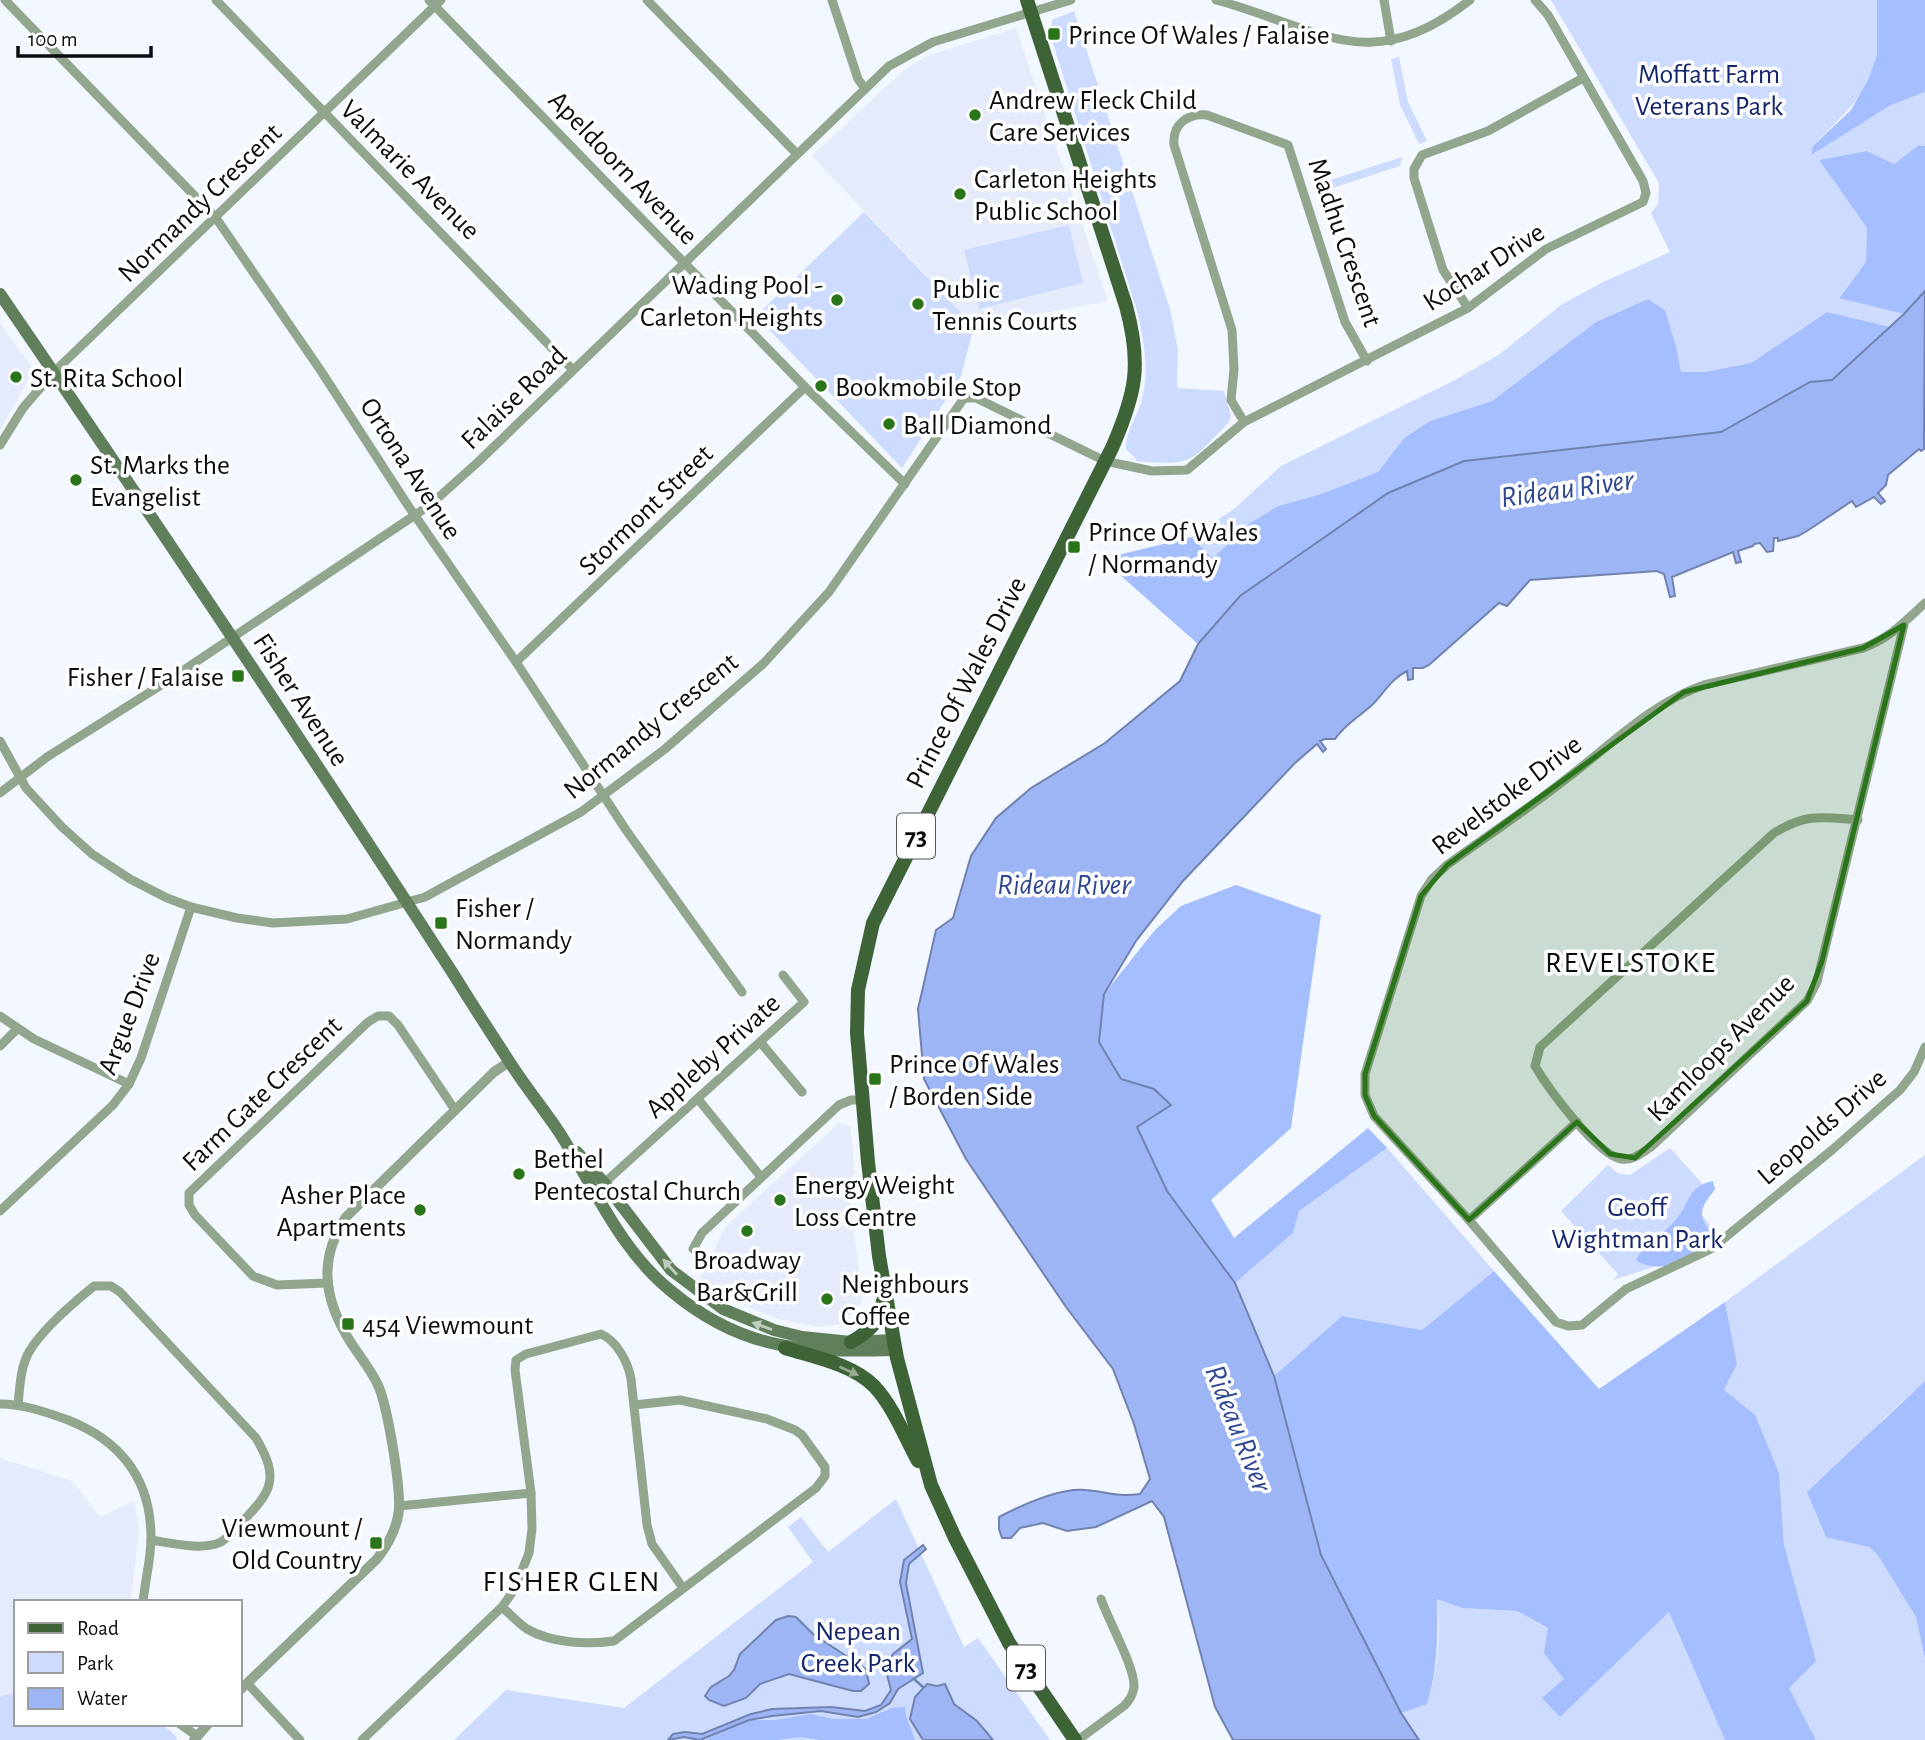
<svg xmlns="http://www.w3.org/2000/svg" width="1925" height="1740" viewBox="0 0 1925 1740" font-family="'Alegreya Sans',sans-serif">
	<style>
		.built { fill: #e5ebfa }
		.green { fill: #cddbfe }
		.forest { fill: #a5befe }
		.water { fill: #9db5f4; stroke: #7182af; stroke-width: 2 }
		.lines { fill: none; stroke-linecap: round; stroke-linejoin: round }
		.stream { stroke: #7182af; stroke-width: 2.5 }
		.minor { stroke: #91a68d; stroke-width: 9 }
		.tertiary { stroke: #91a68d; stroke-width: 10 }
		.secondary { stroke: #617f5b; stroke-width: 12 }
		.primary { stroke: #3e6337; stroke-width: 14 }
		.oneway { fill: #c0ccbd }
		.oneway2 { fill: #95a991 }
		.marked { fill: #2a741a; fill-opacity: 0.2; stroke: #2a741a; stroke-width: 5; stroke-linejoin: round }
		.poi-dot { fill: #2a741a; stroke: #fff; stroke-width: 2.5 }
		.labels { text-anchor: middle; stroke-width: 7; stroke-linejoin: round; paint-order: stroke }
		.shield { fill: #fff; stroke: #545557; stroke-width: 2 }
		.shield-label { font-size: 26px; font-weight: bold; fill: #0b0c0f }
		.poi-label { font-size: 28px; fill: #0b0c0f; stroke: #fff; text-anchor: start }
		.park-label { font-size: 28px; fill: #15266c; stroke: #fff }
		.street-label { font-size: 28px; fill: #0b0c0f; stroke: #fff }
		.water-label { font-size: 30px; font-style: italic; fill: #304791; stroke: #fff }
		.neighbourhood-label { font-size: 30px; letter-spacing: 2px; fill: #0b0c0f; stroke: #fff }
	</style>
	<rect width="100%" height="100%" fill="#f3f7ff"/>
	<!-- built -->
	<g class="built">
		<polygon points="1016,28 1108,301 974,326 812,156 904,70 927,56"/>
		<polygon points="0,323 34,370 0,430"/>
		<polygon points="839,1123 850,1126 855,1174 848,1180 862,1302 840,1324 819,1327 782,1320 749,1308 699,1281 725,1227"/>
		<polygon points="0,1458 72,1481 100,1517 134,1501 139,1528 131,1602 16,1602 16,1692 0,1697"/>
	</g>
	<!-- green -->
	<g class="green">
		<path d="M1551,0h326c0,17 2,37 0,54 -6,40 -39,65 -64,92l-2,8 80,-49 34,-13v54l-6,-1 -25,19 -27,-13 -48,9 48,68 -1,34 -27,35 65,17 -14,13 -63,-15 -76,51 -47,9h-23l-5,-26 -11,-36 -17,-11 -52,23 -104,79 -62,20 -26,17 -26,34 -57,22 -43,12 -28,17 -36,34h-3l-19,-20 42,-28 47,-43 176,-87 43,-25 61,-49 40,-22 69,-31 -19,-39 7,-9 1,-21z"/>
		<path d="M1074,11l96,298 8,41 -1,38 47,3 7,25 -2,6c-40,41 -35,44 -94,39l1,-2 -10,-10c-1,-15 10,-31 15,-46 9,-30 3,-63 -4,-92l-86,-274 1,-17z"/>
		<polygon points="1399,57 1408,102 1427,141 1419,144 1400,105 1391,59"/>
		<polygon points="1402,157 1400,166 1317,193 1315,185"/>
		<polygon points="864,212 974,326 961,376 902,468 756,316"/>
		<polygon points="1069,225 1083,283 979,309 964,250"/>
		<polygon points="1387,1148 1494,1271 1422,1330 1342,1316 1274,1376 1235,1283 1293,1233 1299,1211"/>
		<polygon points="1670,1148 1710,1192 1694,1206 1715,1231 1685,1257 1613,1280 1618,1274 1561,1211 1608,1165 1619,1174 1630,1175"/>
		<polygon points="1925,1155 1925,1381 1881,1421 1855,1543 1869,1547 1877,1554 1916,1617 1925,1659 1925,1740 1816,1740 1789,1688 1801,1605 1784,1544 1779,1473 1724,1390 1737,1364 1725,1302"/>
		<polygon points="896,1499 964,1647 978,1638 1050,1740 454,1740 506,1690 624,1708 813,1562 788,1527 801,1517 828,1552"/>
		<path d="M1437,1599l25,9 55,3 31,17 121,-17 56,129h-306l-18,-27 26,-9c11,-35 14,-69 10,-105z"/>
		<polygon points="16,1692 16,1724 162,1724 176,1736 177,1740 0,1740 0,1697"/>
	</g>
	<!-- forest -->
	<g class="forest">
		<polygon points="1877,0 1925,0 1925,92 1891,105 1811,155 1813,146 1851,110 1869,78 1877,55"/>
		<polygon points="1919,145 1925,146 1925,291 1904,314 1839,298 1866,262 1867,228 1819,160 1867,151 1894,164"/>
		<polygon points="1648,299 1665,310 1676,346 1681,372 1704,372 1751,363 1827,312 1890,327 1832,380 1810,383 1721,432 1464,461 1240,596 1198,644 1102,559 1192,537 1211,557 1214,557 1250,523 1278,506 1321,494 1378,472 1404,438 1430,421 1492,401 1596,322"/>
		<polygon points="1236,885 1321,915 1291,1128 1211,1200 1234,1238 1368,1128 1387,1148 1299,1211 1293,1233 1235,1283 1167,1191 1136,1126 1171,1105 1154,1089 1121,1079 1099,1042 1104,994 1155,930 1181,906"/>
		<path d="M1713,1181l2,8c-14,19 -19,24 -3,45 -5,5 -10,6 -14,10 -1,1 -3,8 -5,10 -11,13 -44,17 -57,6l4,-7c12,-12 28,-23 38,-36 13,-16 9,-30 35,-36z"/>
		<path d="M1494,1271l105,118 126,-87 12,62 -13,26 31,25 24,58 5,71 32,117 -27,27 27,52h-91l-56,-128 -109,105 -18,-19 22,-19 -20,-26 4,-25 -31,-17 -55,-3 -25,-9c1,36 1,70 -10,105l-26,9 -80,-158 -47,-179 68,-60 80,14z"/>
		<polygon points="1925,1381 1925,1659 1916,1617 1877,1554 1869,1547 1826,1537 1807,1492"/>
		<polygon points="905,1707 906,1716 915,1740 819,1740 802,1737 776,1740 705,1740 735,1725 752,1720 775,1720 811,1714 833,1719 866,1719 892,1708"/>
	</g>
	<!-- water -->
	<g class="water">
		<path d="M1925,291l-1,158 -3,2 -2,-2 -31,26 -2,10 -8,8 7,8 -4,3 -7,-7 -18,10 -4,-6 -45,30 -9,5 -20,5v-3h-4l-1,13 -6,1 -7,-9 -6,1 -1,2 -15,5 3,11 -5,1 -3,-11 -61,25 3,19 -5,1 -6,-23 -7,-3 -127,9 -23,26 -8,-3 -70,62 -6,3h-10v11l-5,1 -1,-9c-16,8 -23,22 -35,34 -12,11 -28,20 -37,34h-10l-5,2 6,8 -3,3 -6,-8 -22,19 -112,118 -47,60 -32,53 -5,48 22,37 33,10 17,16 -34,22 30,64 68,92 39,93 47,179 80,158 18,27h-186l-18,-33 -51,-190 -12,-16 -56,26 -29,4 -24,-8 -23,5 -9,10h-9l-3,-9v-12c23,-12 61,-30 87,-27 23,2 29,7 54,4l10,-15 -16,-55 -21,-55 -47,-62 -100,-148 -42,-80 -6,-70 18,-79 17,-12 18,-62 25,-38 35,-30 74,-45 75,-62 18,-37 42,-48 148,-103 76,-32 257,-29 89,-50 22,-2 72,-66z"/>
		<polygon points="923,1545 926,1549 909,1564 906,1583 923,1673 898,1689 890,1703 876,1712 858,1717 821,1711 772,1716 749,1720 700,1740 684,1737 668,1740 673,1734 685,1732 702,1734 751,1714 772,1709 831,1707 865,1711 881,1705 891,1690 885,1667 893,1654 912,1639 900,1582 904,1560"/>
		<polygon points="788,1616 796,1617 813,1634 866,1669 869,1684 861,1691 853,1691 789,1674 760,1684 746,1698 724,1706 709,1700 705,1696 711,1687 729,1676 734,1670 740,1654 776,1620"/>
		<polygon points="927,1684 937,1686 945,1684 954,1704 977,1721 993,1740 923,1740 910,1719 915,1697"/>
	</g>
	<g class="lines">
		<!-- stream -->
		<polyline class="stream" points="914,1679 923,1687"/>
		<!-- minor -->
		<g class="minor">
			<polyline points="5,0 216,218 321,371 407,504 516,662 626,830 742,992"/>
			<polyline points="216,0 573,370"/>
			<polyline points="429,0 805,387 905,484"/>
			<polyline points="647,0 797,154"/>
			<polyline points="832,0 858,79 865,89"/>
			<path d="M1216,0c104,28 153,79 254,0"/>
			<polyline points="1384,0 1391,41"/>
			<polyline points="1468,308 1443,270 1414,178 1414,169 1422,155 1488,131 1583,78"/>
			<path d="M1244,422l-13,-22 3,-31 -2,-39 -58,-185c-2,-21 14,-32 33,-30l81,30 57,177 22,39"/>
			<polyline points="0,445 23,408 54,372 441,0"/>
			<path d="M1925,603c-22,20 -34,34 -62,45l-159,37c-53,18 -94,61 -138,94 -38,30 -79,57 -119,86l-15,14 -11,17 -56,178v21l9,21 95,104 87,102 12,4 14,-1 44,-36 85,-40 121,-99 68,-60 14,-18 11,-25"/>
			<polyline points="516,662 805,387"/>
			<polyline points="0,741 26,788 62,827 92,854 130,879 167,898 191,907 237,918 273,923 347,919 425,897 581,812 665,749 763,664 829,592 964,398 976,398 1105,461 1152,471 1187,470 1244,422 1468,308 1546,249 1643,202 1646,193 1643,181 1548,15 1535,0"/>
			<polyline points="0,793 47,757 166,682 430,505 478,462 889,66 933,42 1071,0"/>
			<path d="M1858,820c-36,-3 -51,-7 -84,13l-234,214 -5,19c13,22 61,88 86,93 12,2 20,-6 30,-12l156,-146 10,-19 5,-21 82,-336"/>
			<polyline points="0,1016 34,1039 129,1084"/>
			<polyline points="761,1043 802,1092"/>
			<polyline points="0,1046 17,1029"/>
			<polyline points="698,1099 761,1177"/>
			<polyline points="602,1185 804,1002 783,975"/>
			<polyline points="0,1211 113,1105 129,1084 141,1058 191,907"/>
			<polyline points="1469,1220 1577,1122"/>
			<polyline points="693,1249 702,1233 839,1105 851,1100 863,1100"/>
			<polyline points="328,1283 277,1285 253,1276 195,1215 189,1205 189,1193 368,1022 378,1016 389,1016 398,1025 455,1110"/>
			<path d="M0,1404c23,0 46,8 68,16 53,21 83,59 83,118 0,21 -6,43 -8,64"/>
			<path d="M18,1405c2,-18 2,-37 11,-53 13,-23 44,-49 65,-66h17l9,6 136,146c24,41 16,53 -15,85 -6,5 -13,15 -20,19 -19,9 -50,1 -70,-2"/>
			<polyline points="399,1506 531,1493"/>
			<path d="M502,1607c8,7 16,16 25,22 24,14 60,16 87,12l202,-153 9,-12v-9l-23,-32 -7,-5 -28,-11 -87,-19 -46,5"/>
			<polyline points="247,1683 300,1740"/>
			<polyline points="180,1724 197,1736"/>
			<path d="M362,1740l140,-133 12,-17 15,-37 3,-24 -1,-36 -16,-123 1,-10 10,-6 75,-20c16,7 27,28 30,45l16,146 5,19 31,44"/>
			<path d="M1078,1740l46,-34c5,-5 9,-11 10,-19 1,-20 -26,-67 -33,-88"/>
		</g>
		<!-- tertiary -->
		<g class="tertiary">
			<path d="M240,1690l137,-131c10,-13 18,-27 21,-43 5,-20 -11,-114 -21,-133 -8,-16 -20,-30 -29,-45 -25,-42 -29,-80 -2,-121l148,-145 15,-10"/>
			<polyline points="194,1740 208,1724"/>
		</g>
		<!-- secondary -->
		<g class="secondary">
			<path d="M0,294c154,225 306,452 454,681 18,29 36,57 55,86 15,24 34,47 50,71 35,54 60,117 112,159 73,61 134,61 224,59"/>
			<polyline points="577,1152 605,1184 671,1270 723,1309 774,1330 802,1337 851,1342 893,1340"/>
		</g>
		<!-- primary -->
		<g class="primary">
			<path d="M1027,0l99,306c16,59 10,87 -14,142l-239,475 -15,67 -1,43 11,129 11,94 18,102 34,127 24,53 54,105 66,97"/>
			<path d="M851,1342c19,-11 28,-19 32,-41"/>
			<path d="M785,1348c29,9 67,16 89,38 19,20 31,51 44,75"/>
		</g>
	</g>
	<!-- one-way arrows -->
	<defs><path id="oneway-solid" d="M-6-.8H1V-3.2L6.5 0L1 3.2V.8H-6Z" transform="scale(1.75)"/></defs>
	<g class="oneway">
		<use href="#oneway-solid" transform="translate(670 1267) rotate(-132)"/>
		<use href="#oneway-solid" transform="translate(762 1326) rotate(-160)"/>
	</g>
	<use class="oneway2" href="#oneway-solid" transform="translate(849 1371) rotate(24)"/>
	<!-- marked area -->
	<path class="marked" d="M1904,625l-82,336 -15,40 -172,157 -25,-4 -33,-32 -108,98 -95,-104 -9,-21v-21l56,-178 26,-31 237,-173 179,-44z"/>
	<!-- markers -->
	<g class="poi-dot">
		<rect x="1047" y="27" width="14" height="14" rx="3.5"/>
		<circle cx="975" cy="115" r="7"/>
		<circle cx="960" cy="194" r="7"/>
		<circle cx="837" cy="300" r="7"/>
		<circle cx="918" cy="304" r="7"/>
		<circle cx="16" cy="377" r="7"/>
		<circle cx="821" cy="386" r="7"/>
		<circle cx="889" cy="424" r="7"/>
		<circle cx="76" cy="480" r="7"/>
		<rect x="1067" y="540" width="14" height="14" rx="3.5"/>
		<rect x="231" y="669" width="14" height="14" rx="3.5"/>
		<rect x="434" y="916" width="14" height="14" rx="3.5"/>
		<rect x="868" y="1072" width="14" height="14" rx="3.5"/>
		<circle cx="519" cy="1174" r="7"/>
		<circle cx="780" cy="1200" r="7"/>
		<circle cx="420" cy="1210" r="7"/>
		<circle cx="747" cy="1231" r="7"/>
		<circle cx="827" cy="1299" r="7"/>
		<rect x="341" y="1317" width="14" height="14" rx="3.5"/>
		<rect x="369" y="1536" width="14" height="14" rx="3.5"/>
	</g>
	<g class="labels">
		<!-- shield labels -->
		<g class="shield">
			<rect x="897" y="813.5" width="38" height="45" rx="5"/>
			<rect x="1007" y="1645.5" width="38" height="45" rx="5"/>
		</g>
		<g class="shield-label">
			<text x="916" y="845">73</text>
			<text x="1026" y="1677">73</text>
		</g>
		<!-- poi labels -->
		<g class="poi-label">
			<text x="1068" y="44">Prince Of Wales / Falaise</text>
			<text x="989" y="109">Andrew Fleck Child<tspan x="989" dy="32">Care Services</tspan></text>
			<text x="974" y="188">Carleton Heights<tspan x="974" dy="32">Public School</tspan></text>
			<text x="823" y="294" text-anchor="end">Wading Pool -<tspan x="823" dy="32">Carleton Heights</tspan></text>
			<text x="932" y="298">Public<tspan x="932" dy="32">Tennis Courts</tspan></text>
			<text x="30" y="387">St. Rita School</text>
			<text x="835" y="396">Bookmobile Stop</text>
			<text x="903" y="434">Ball Diamond</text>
			<text x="90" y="474">St. Marks the<tspan x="90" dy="32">Evangelist</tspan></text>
			<text x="1088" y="541">Prince Of Wales<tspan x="1088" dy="32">/ Normandy</tspan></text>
			<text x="224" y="686" text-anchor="end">Fisher / Falaise</text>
			<text x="455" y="917">Fisher /<tspan x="455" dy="32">Normandy</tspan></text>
			<text x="889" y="1073">Prince Of Wales<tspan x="889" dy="32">/ Borden Side</tspan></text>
			<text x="533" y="1168">Bethel<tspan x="533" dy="32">Pentecostal Church</tspan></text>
			<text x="794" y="1194">Energy Weight<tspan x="794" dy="32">Loss Centre</tspan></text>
			<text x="406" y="1204" text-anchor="end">Asher Place<tspan x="406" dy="32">Apartments</tspan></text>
			<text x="747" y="1269" text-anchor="middle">Broadway<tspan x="747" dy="32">Bar&amp;Grill</tspan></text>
			<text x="841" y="1293">Neighbours<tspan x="841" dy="32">Coffee</tspan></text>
			<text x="362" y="1334">454 Viewmount</text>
			<text x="362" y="1537" text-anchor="end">Viewmount /<tspan x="362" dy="32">Old Country</tspan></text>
		</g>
		<!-- park labels -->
		<g class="park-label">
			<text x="1709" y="83">Moffatt Farm<tspan x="1709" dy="32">Veterans Park</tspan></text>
			<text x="1637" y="1216">Geoff<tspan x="1637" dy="32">Wightman Park</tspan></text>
			<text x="858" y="1640">Nepean<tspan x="858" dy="32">Creek Park</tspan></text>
		</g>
		<!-- street labels -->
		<g class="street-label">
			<text transform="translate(624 167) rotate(46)" y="10">Apeldoorn Avenue</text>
			<text transform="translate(411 169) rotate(45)" y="10">Valmarie Avenue</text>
			<text transform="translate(199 202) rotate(-44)" y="10">Normandy Crescent</text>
			<text transform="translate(1346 242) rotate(71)" y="10">Madhu Crescent</text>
			<text transform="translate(1483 266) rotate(-33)" y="10">Kochar Drive</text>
			<text transform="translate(513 397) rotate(-44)" y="10">Falaise Road</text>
			<text transform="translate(412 468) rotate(57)" y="10">Ortona Avenue</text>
			<text transform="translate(645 509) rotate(-44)" y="10">Stormont Street</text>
			<text transform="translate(965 682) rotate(-63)" y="10">Prince Of Wales Drive</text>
			<text transform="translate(302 699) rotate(57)" y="10">Fisher Avenue</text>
			<text transform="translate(650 725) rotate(-39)" y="10">Normandy Crescent</text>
			<text transform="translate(1506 794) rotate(-37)" y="10">Revelstoke Drive</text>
			<text transform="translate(128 1013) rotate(-69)" y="10">Argue Drive</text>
			<text transform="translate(1720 1047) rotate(-45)" y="10">Kamloops Avenue</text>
			<text transform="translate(712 1055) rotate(-42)" y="10">Appleby Private</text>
			<text transform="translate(261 1093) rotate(-44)" y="10">Farm Gate Crescent</text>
			<text transform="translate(1821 1126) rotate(-41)" y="10">Leopolds Drive</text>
		</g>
		<!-- water labels -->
		<g class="water-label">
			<text transform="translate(1567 488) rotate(-8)" y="10">Rideau River</text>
			<text x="1064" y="894">Rideau River</text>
			<text transform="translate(1239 1428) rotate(68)" y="10">Rideau River</text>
		</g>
		<!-- neighbourhood labels -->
		<g class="neighbourhood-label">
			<text x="1631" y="972">REVELSTOKE</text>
			<text x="572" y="1591">FISHER GLEN</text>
		</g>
	</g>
	<!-- legend -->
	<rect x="14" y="1600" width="228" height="126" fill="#ffffff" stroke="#9d9e9f" stroke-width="2"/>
	<rect x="28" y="1623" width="35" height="10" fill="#3e6337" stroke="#9d9e9f" stroke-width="2"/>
	<text x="77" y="1635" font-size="21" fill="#0b0c0f">Road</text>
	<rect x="28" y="1652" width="35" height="21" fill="#cddbfe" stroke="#9d9e9f" stroke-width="2"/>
	<text x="77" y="1670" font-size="21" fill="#0b0c0f">Park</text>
	<rect x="28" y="1688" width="35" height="21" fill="#9db5f4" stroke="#9d9e9f" stroke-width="2"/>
	<text x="77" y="1705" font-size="21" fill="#0b0c0f">Water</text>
	<!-- scale -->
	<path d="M18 46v10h133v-10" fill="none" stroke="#0b0c0f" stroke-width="3.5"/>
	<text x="28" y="46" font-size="21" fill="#0b0c0f" stroke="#ffffff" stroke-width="5" paint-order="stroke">100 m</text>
</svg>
